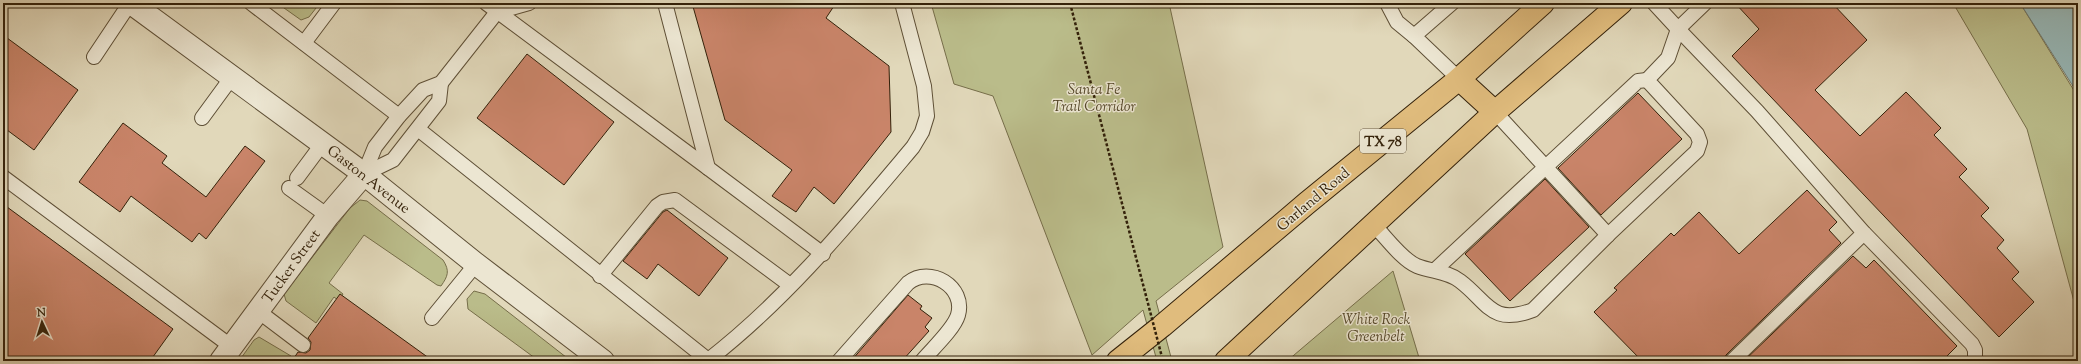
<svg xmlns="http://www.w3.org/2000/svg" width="2081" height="364" viewBox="0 0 2081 364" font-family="'Sorts Mill Goudy',serif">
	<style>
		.green { fill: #babc8a; stroke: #766e4a }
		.water { fill: #97b8b8; stroke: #6f7c72 }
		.building { fill: #c98469; stroke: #33210a }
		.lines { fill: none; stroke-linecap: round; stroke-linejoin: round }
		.service-casing { stroke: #5e4f36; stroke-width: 16 }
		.minor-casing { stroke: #5e4f36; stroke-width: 24 }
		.tertiary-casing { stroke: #5e4f36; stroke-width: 24 }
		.primary-casing { stroke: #33210a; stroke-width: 24 }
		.path { stroke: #33210a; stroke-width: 2.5; stroke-dasharray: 3 2; stroke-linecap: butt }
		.service { stroke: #ece6d2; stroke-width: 14 }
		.minor { stroke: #ece6d2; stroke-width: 22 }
		.tertiary { stroke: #ece6d2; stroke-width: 22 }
		.primary { stroke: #e0bc7d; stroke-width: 22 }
		.path-bridge { stroke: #33210a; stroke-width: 2.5; stroke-dasharray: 3 2; stroke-linecap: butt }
		.labels { text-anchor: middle; stroke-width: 3; stroke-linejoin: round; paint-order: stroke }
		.shield { fill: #ece6d2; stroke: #6a5c46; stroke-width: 1 }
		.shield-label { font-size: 14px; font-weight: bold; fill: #33210a }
		.park-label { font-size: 15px; font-style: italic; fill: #55482a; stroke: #ece6d2 }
		.street-label { font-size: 15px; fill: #33210a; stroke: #ece6d2 }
	</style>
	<rect width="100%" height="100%" fill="#e1d8ba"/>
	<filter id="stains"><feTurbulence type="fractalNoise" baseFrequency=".005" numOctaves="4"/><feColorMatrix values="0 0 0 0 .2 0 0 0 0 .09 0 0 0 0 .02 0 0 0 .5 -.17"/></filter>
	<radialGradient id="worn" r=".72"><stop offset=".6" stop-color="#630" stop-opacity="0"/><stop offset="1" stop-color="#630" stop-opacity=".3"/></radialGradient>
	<!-- green -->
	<g class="green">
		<polygon points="277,3 320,3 309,17 301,20"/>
		<polygon points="931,3 1169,3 1223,247 1156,301 1172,361 1157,361 1143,310 1092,355 993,96 954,84"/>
		<polygon points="1953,3 2020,3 2078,97 2078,316 2027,129"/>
		<path d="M360,200l7,1 76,59c7,11 5,16 -2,26l-4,-1 -73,-50 -35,48 14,11 -4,7 -5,-4 -18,26 -30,-22 -2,-7 66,-86z"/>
		<polygon points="1393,271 1420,361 1287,361"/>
		<polygon points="474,291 485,294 571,361 539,361 468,309 467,299"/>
		<polygon points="259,337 291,356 287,361 239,361 254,340"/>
	</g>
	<!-- water -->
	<polygon class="water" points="2020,3 2078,3 2078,94"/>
	<!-- building -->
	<g class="building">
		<polygon points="692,3 836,3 826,18 889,66 891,132 834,204 814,187 796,212 772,196 792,170 725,120"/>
		<polygon points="1735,3 1832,3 1867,40 1815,90 1860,136 1906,92 1941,128 1934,135 1967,169 1959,177 1989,208 1981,216 2004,240 1997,248 2019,272 2012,279 2034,302 1999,337 1732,56 1759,29"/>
		<polygon points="3,35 78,90 34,150 3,127"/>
		<polygon points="527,54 614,122 564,185 477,118"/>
		<polygon points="1638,93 1682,139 1601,215 1558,168"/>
		<polygon points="123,123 167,156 162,163 206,197 245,146 265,161 206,239 199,233 192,242 131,196 120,212 79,182"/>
		<polygon points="1545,179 1589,227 1510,301 1465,254"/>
		<polygon points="1807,190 1837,222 1829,230 1841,243 1726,355 1724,361 1642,361 1594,312 1617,290 1614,288 1671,233 1674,236 1699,212 1739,254"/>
		<polygon points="3,204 173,329 150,361 3,361"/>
		<polygon points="667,210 728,258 699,296 658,264 647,279 623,261 663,212"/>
		<polygon points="1853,256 1866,268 1874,260 1957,346 1942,361 1744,361"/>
		<polygon points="340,294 433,361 292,361 298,352 306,353 310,350 311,342 308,338"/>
		<polygon points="908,295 922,306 920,309 932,318 925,327 929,331 902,361 851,361"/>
	</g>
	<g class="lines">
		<!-- service casing -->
		<g class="service-casing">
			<g id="service">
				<polyline points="251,3 399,116"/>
				<polyline points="486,3 708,168"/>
				<polyline points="665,3 708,168 823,254"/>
				<polyline points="1387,3 1397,22 1414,36"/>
				<polyline points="1452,3 1414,36 1459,79"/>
				<polyline points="1705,3 1678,29 1757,111 1864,233 1972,344 1975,350 1975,361"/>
				<polyline points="304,43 334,3"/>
				<polyline points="94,57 130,3"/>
				<polyline points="1495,112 1608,235"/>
				<polyline points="202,118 232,77"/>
				<polyline points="418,129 708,360"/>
				<polyline points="364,174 375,147 399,116 423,90 441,83 497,12 529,3"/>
				<polyline points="364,174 393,160 439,101 441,83"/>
				<polyline points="3,177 232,347"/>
				<polyline points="297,178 323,143"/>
				<polyline points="289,188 328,216"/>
				<path d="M1373,224c12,12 29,36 44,42 15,6 30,5 43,15 28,21 31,45 73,29l75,-75 89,-84 3,-9 -3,-8 -50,-54 21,-22 10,-29 -24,-26"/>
				<polyline points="1435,270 1638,81 1647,80"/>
				<polyline points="600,276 657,206 663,202 675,200 790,285"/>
				<polyline points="258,311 303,345"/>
				<polyline points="432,318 476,264"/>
				<path d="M707,361c79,-61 142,-138 206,-214l9,-15 5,-16 -3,-30 -22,-83"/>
				<path d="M839,361l69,-78c22,-18 58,4 50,32 -4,14 -26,34 -36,46"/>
				<polyline points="1732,361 1864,233"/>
			</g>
		</g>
		<!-- minor casing -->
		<g class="minor-casing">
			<polyline id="minor" points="221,361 328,216 364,174"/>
		</g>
		<!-- tertiary casing -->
		<g class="tertiary-casing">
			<polyline id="tertiary" points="131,3 364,174 476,264 603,361"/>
		</g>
		<!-- primary casing -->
		<g class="primary-casing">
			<g id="primary">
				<polyline points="1459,79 1495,112"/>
				<polyline points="1118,361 1162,326 1307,203 1459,79 1543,3"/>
				<polyline points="1226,361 1495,112 1621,3"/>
			</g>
		</g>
		<!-- path -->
		<polyline class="path" points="1070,3 1139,269"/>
		<!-- service -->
		<use href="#service" class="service"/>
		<!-- minor -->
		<use href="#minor" class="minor"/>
		<!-- tertiary -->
		<use href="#tertiary" class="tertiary"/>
		<!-- primary -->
		<use href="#primary" class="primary"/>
		<!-- path-bridge -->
		<polyline class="path-bridge" points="1139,269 1163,361"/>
	</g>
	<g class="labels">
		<!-- shield labels -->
		<rect class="shield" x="1360" y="129" width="46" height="24" rx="3"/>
		<g class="shield-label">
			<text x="1383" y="146">TX 78</text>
		</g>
		<!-- park labels -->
		<g class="park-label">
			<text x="1094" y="94">Santa Fe<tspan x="1094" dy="17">Trail Corridor</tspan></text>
			<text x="1376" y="324">White Rock<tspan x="1376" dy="17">Greenbelt</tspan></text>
		</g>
		<!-- street labels -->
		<g class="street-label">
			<text transform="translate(369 179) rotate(38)" y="5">Gaston Avenue</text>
			<text transform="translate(1313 199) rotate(-40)" y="5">Garland Road</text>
			<text transform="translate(291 266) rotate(-54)" y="5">Tucker Street</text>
		</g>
	</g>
	<!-- margin -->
	<rect width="2081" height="364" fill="none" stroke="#e1d8ba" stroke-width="16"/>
	<rect x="4" y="4" width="2073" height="356" fill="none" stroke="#33210a" stroke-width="2"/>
	<rect x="8" y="8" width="2065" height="348" fill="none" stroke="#33210a"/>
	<!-- north arrow -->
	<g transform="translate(42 322) rotate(356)" stroke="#ece6d2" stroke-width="3" paint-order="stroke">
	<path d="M0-3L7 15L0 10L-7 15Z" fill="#33210a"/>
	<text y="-6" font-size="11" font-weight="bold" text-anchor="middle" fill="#33210a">N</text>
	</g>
	<rect width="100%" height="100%" filter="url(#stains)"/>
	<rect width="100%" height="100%" fill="url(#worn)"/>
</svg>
